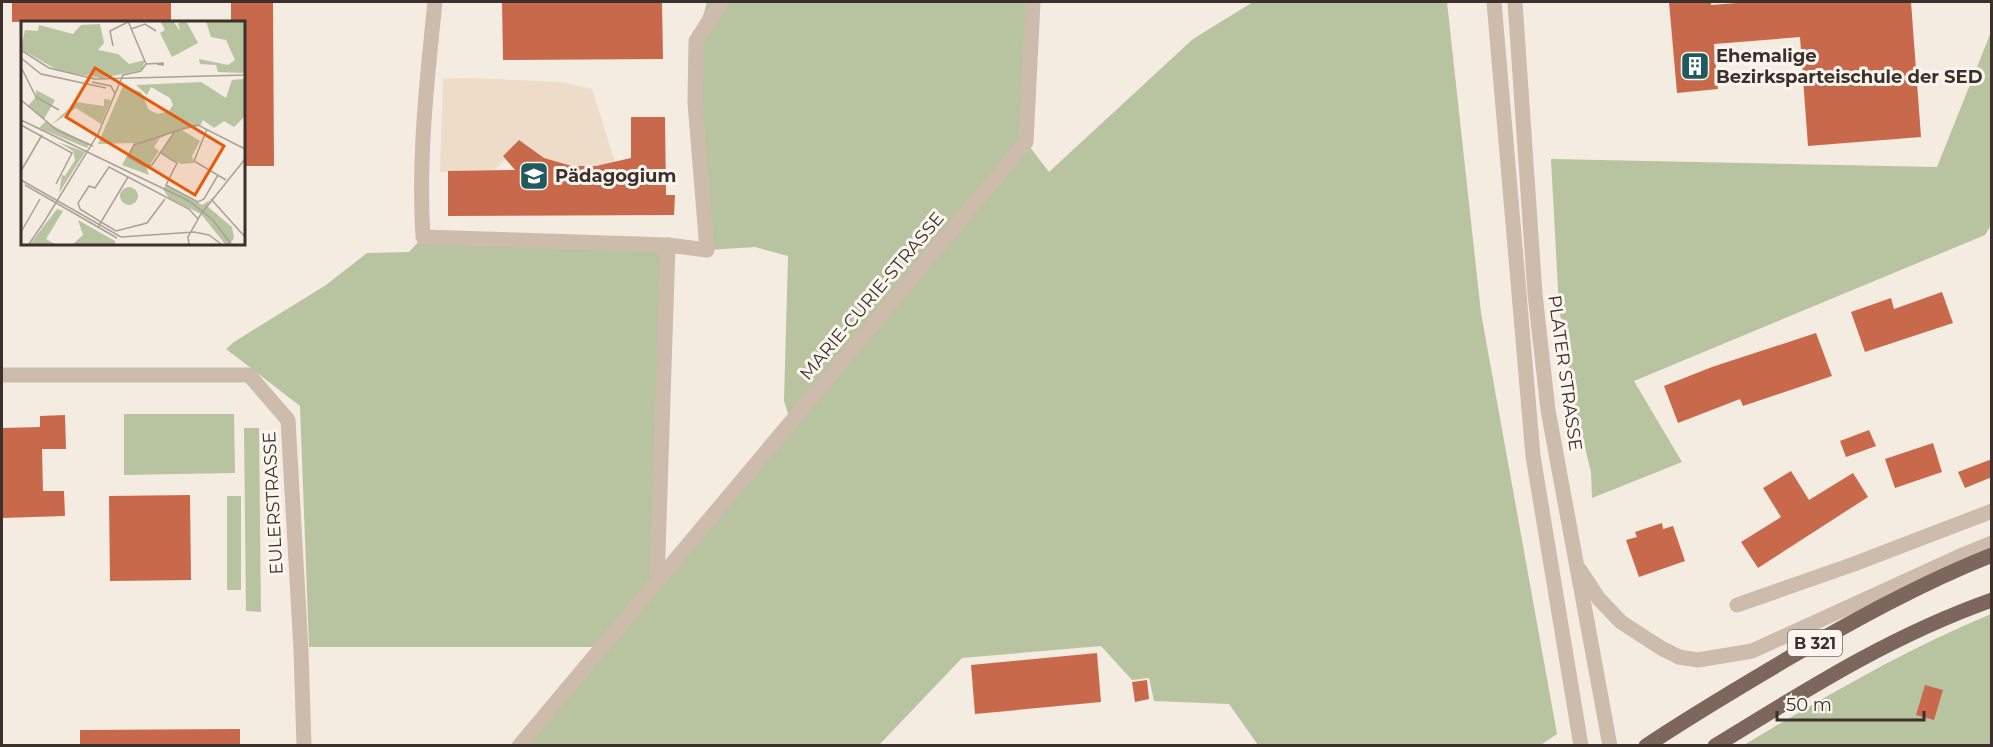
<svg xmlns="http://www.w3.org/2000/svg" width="1993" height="747" viewBox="0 0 1993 747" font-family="Montserrat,sans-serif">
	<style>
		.green { fill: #b8c4a0 }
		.plaza { fill: #ecdcc8 }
		.building { fill: #c8694b }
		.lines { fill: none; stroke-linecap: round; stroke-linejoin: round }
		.minor { stroke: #cdbbac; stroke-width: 15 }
		.tertiary { stroke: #cdbbac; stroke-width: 15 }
		.primary { stroke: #7d675c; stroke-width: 15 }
		.labels { text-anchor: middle; stroke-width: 6; stroke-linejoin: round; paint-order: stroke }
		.shield { fill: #fbf5ee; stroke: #756b66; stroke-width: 1.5 }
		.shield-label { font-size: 16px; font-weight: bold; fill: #3b302b }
		.poi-label { font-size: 18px; font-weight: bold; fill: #3b302b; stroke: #fbf5ee; text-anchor: start }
		.street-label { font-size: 18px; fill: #3b302b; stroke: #fbf5ee }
		.inset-road { fill: none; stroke: #aaa098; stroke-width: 1.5 }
		.view { fill: #e8590c; fill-opacity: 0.15; stroke: #e8590c; stroke-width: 3 }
		.inset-edge { fill: none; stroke: #3b302b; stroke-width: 3 }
	</style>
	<rect width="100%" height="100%" fill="#f4ebe1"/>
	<!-- green -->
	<g class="green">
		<polygon points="707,2 1033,2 1026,142 1049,172 1193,39 1253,2 1447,2 1481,313 1557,734 1539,746 1481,746 1479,744 1475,746 1258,745 1229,704 1154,701 1149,678 1132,680 1101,646 962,658 879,745 519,745 603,647 309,647 300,406 226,349 234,342 326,285 367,253 409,252 423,237 668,245 657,582 791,423 784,401 788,256 755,247 707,250 696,41"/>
		<polygon points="1991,32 1992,223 1985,235 1634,381 1682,462 1592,498 1591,472 1576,411 1559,308 1551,159 1937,167"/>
		<polygon points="124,414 234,414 235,473 124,475"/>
		<polygon points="244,428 259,428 261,612 246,611"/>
		<rect x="227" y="496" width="14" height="94"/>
		<path d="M1991,614v131l-249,1c81,-48 162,-96 249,-132z"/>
	</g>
	<!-- plaza -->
	<polygon class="plaza" points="466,78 560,82 592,89 615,162 596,166 572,166 544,158 519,140 503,156 505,159 494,171 440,172 443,79"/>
	<!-- building -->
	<g class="building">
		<polygon points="12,2 171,2 171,22 114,22 114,20 12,22"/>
		<polygon points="231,2 273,2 274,166 243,166 243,22 231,22"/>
		<polygon points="502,2 662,2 663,59 503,60"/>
		<polygon points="1669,2 1711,2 1711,5 1750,2 1911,2 1921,137 1808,146 1800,37 1714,44 1718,89 1677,93"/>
		<polygon points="631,117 665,117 666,195 675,195 674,215 448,216 448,171 515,170 503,156 519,140 544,158 572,166 596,166 631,158"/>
		<polygon points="1942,292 1953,323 1865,352 1851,312 1891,298 1894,309"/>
		<polygon points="1816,333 1832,376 1743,406 1740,399 1678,423 1664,386 1712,367"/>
		<polygon points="65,415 66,449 42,449 43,491 64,491 65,516 2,518 2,428 40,427 40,416"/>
		<polygon points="1869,430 1876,446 1846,457 1840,441"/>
		<polygon points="1933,443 1942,472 1895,488 1885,459"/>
		<polygon points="1992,459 1992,477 1965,488 1958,472"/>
		<polygon points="1791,471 1809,500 1853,473 1868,497 1758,568 1741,542 1781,517 1763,488"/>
		<polygon points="190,495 191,580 110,581 109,496"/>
		<polygon points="1662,523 1663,529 1673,526 1685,561 1639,577 1626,540 1637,537 1635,532"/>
		<polygon points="1097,653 1101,702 975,714 971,665"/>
		<polygon points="1147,680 1149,699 1135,702 1132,682"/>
		<polygon points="1925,685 1943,690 1934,720 1916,715"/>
		<polygon points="240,729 240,746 80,746 80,730"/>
	</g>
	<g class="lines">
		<!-- minor -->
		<g class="minor">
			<path d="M435,2c-8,77 -17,157 -12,235l245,8"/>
			<polyline points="2,375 249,375 288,420 301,650 304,746"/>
			<polyline points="657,583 668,245 707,250 695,103 696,41 721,2"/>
			<polyline points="1737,605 1854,564 1992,511"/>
			<polyline points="519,746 1026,142 1033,2"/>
		</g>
		<!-- tertiary -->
		<g class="tertiary">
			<polyline points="1494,2 1533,456 1581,746"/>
			<polyline points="1515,2 1535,294 1548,410 1610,746"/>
			<polyline points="1580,570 1599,599 1621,622 1661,648 1679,657 1698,660 1752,651 1958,557 1992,543"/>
		</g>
		<!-- primary -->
		<g class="primary">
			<path d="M1646,746c46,-31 94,-59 141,-87 66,-38 134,-76 205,-104"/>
			<path d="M1715,746c91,-56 175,-110 277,-146"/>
		</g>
	</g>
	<!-- icons -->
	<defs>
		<g id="building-square" transform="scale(1.5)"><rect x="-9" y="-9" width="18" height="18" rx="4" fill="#1f5a5e" stroke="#fbf5ee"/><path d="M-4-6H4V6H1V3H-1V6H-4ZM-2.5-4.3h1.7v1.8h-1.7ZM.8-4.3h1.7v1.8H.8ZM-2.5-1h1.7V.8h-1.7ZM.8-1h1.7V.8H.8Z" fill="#fff"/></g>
		<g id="school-square" transform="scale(1.5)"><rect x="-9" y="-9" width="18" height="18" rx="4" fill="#1f5a5e" stroke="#fbf5ee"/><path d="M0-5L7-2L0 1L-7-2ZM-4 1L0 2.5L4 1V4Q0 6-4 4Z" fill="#fff"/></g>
	</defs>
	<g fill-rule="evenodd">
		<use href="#building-square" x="1695" y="66"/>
		<use href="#school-square" x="534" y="176"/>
	</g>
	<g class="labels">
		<!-- shield labels -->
		<rect class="shield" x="1788" y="630" width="54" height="26" rx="4.5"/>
		<g class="shield-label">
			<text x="1815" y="649">B 321</text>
		</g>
		<!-- poi labels -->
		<g class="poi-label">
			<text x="1716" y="62">Ehemalige<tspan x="1716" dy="21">Bezirksparteischule der SED</tspan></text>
			<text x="555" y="182">Pädagogium</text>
		</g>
		<!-- street labels -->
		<g class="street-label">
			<text transform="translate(872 296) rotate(-50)" y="6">MARIE-CURIE-STRASSE</text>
			<text transform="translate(1565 373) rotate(82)" y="6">PLATER STRASSE</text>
			<text transform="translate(273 503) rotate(-93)" y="6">EULERSTRASSE</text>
		</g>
	</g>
	<!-- overview -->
	<g transform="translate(21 21)">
		<rect width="224" height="224" fill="#f4ebe1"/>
		<path d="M139,0h13l7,10 -2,-8 8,-2 12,22 -26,14 -12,-24 5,-3zM185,0h38v52l-26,-1 -2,-7 -16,-1 -1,-5 29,6 7,-5 -9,-20 -15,-3zM79,3l4,19 -6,7 20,4 11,10 16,-4 -3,10 -40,8 -43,-7 -38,-22 4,-19 13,1 1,-6 34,9 8,-9zM223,58v38l-10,10 -10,-6 -10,7 -11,-8 -3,6 -18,4 18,11 -8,15 2,7 -13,1 -20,-11 13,-21 -14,6 -6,9 5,4 -12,18 2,6 -27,-10 12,-22 -36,1 25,-58 18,6 8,18 9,4 11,-3 4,-6 -3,-7 -19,-11 -4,8 -11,-10 65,-3 25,16 6,-18zM15,69l19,10 -11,19 -16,-13 8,-9zM83,78l7,1 -10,24 -25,-16 -25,17 38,19 -2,4 -48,-20 7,-7 5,4 25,-23 28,4zM37,121l27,10 -26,41 3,-18 3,1 10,-16 -2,-9zM145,164l36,20 8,-5 -3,6 25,21 2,11 -4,6h-5l-24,-30 -32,-16 -6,-9zM99 175a9 9 0 1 1 18 0a9 9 0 1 1-18 0ZM36,188l6,2 -17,28 9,5h-25zM57,199l37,21v3h-42l10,-9z" fill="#b8c4a0"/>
		<path class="inset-road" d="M110,8l14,-5 11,7M92,25l-3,-15 18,-9M0,29l28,18 46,11 150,-4M0,37l20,16 65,14M125,43l17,-1v2l-6,-1M0,46l15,30 23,13M71,61l19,4 4,8M0,79l36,30 36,16M0,99l168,81 24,19 18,24M0,104l51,28 -16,31M186,108l-13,32 32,19M154,110l-23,34 -8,1 -16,-9 6,-12 45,-15 13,-4 6,-1 47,24M140,132l16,10 -11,22 32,17 6,-3 14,-24M0,150l21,-36M107,156l61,32 9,10M0,159l100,57 73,-5 15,3 12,9M4,164l92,53M190,178l34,38M20,206l57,-93 25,-59 18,-4 5,-7 -18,-43M77,207l3,-6 -21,-13 -2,-6 11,-17 6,2 14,-21 19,10 -27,45 15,9 31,-8 18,-24M0,211l19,-33M8,223l13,-19M168,223l-1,-7 13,-23 44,-55"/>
		<path class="view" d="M74,47l129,78 -29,49 -129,-78z"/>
		<rect width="224" height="224" class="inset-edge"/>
	</g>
	<!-- border -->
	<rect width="1993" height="747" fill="none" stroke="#3b302b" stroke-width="6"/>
	<!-- scale -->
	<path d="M1777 711v9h147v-9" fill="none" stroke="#3b302b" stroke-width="3"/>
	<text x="1786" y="711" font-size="18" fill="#3b302b" stroke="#fbf5ee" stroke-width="4.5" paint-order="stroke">50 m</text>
</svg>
